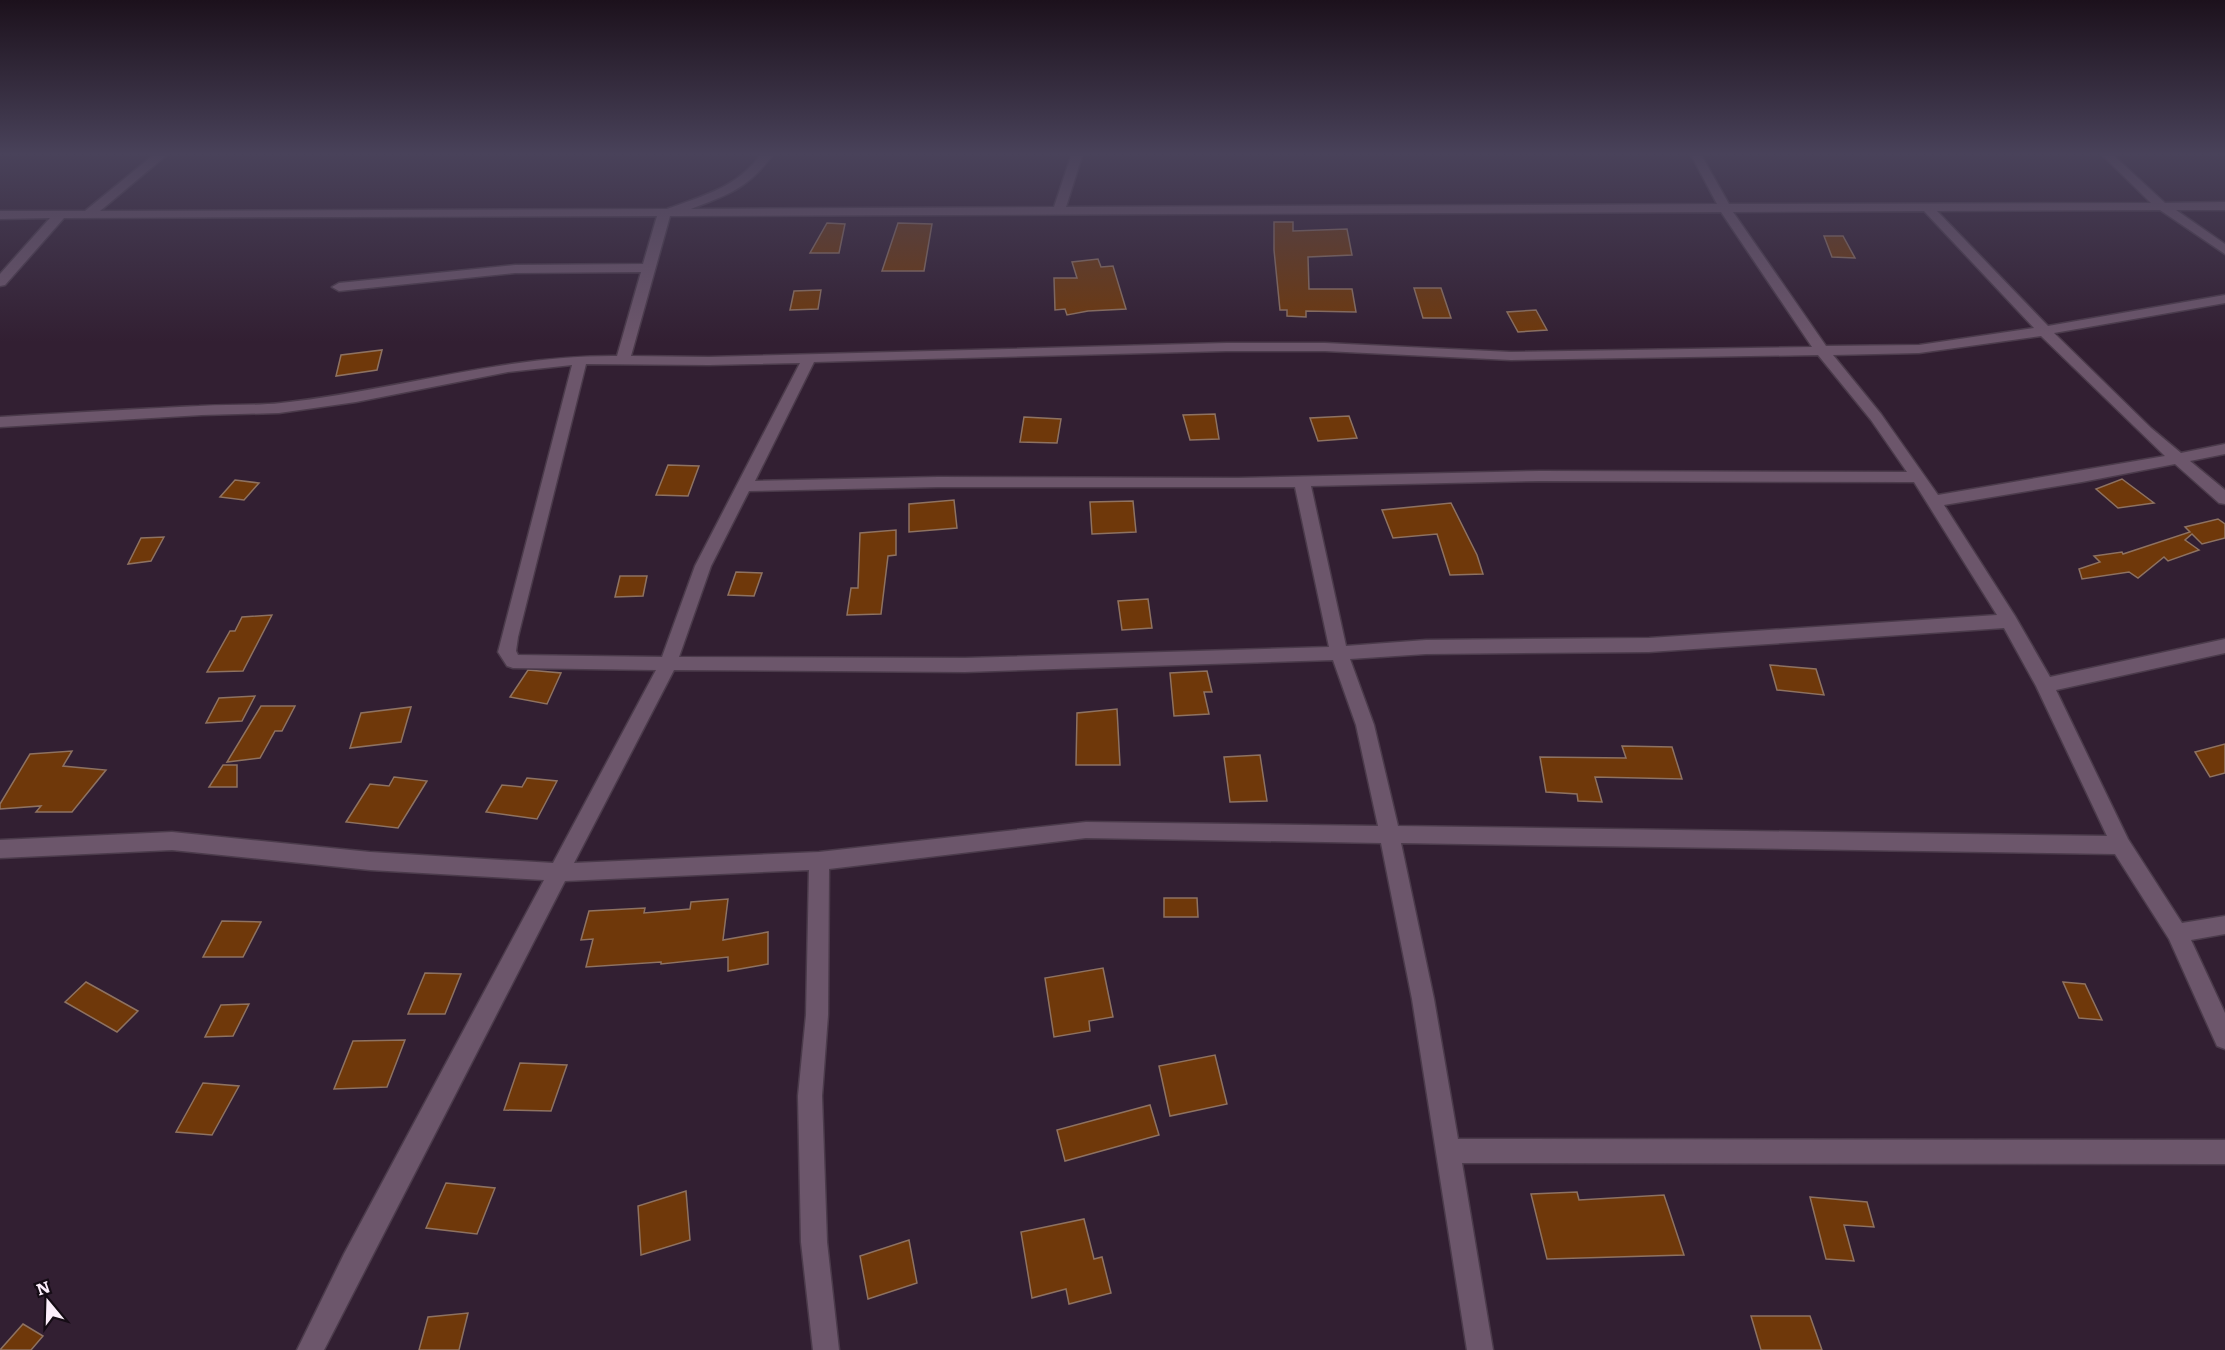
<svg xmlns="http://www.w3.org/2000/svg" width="2225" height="1350" viewBox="0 0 2225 1350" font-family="Literata,serif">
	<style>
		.building { fill: #6f380a; stroke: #8e7261; stroke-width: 1.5 }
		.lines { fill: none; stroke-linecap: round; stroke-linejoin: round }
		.minor-casing { stroke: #4b3b4b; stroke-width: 3 }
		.minor { fill: #6c566b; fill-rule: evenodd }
	</style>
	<rect width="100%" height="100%" fill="#321f32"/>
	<!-- building -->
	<g class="building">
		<polygon points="1274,222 1293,222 1293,231 1347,229 1352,255 1308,257 1309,289 1352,289 1356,312 1306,311 1306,317 1287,316 1287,310 1280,310 1274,250"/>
		<polygon points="827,223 845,224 839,253 810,253"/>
		<polygon points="898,223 932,224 924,271 882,271"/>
		<polygon points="1824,236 1843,236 1855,258 1832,257"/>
		<polygon points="1098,259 1101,267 1113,266 1126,309 1088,311 1067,315 1065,309 1055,310 1054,278 1077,278 1072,262"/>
		<polygon points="1414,288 1441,288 1451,318 1423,318"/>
		<polygon points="821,290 818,309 790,310 794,291"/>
		<polygon points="1536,310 1547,330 1518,332 1507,312"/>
		<polygon points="382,350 377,370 336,376 341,355"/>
		<polygon points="1215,414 1219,439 1190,440 1183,415"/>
		<polygon points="1349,416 1357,438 1318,441 1310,418"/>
		<polygon points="1024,417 1061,419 1057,443 1020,442"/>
		<polygon points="668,465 699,466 688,496 656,495"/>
		<polygon points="2122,479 2154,503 2118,508 2096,489"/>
		<polygon points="235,480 259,483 244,500 220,497"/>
		<polygon points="954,500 957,528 909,532 909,504"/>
		<polygon points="1133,501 1136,532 1092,534 1090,502"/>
		<polygon points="1451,503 1477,555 1483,574 1450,575 1437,534 1393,538 1382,510"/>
		<polygon points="2218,519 2225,524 2225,538 2202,544 2192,534 2185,540 2199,550 2168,561 2164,557 2138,578 2129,572 2082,579 2079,569 2100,562 2094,556 2122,552 2123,554 2190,532 2185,527"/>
		<polygon points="896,530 896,555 888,556 881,614 847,615 851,588 858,588 860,533"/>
		<polygon points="164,537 151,561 128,564 141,538"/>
		<polygon points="736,572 762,573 754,596 728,595"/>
		<polygon points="620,576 647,576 643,596 615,597"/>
		<polygon points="1148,599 1152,628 1122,630 1118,601"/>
		<polygon points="272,615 243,671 207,672 230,631 235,631 242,617"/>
		<polygon points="1770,665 1816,669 1824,695 1777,690"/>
		<polygon points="528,670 561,673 547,704 510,697"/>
		<polygon points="1207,671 1212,692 1204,692 1209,714 1174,716 1170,673"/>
		<polygon points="255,696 242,721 206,723 219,698"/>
		<polygon points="261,706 295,706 282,731 275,731 260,758 227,762"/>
		<polygon points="411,707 401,742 350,748 361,713"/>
		<polygon points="1117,709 1120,765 1076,765 1077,713"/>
		<polygon points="2225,744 2225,773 2210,777 2195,752"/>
		<polygon points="1622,746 1672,747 1682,779 1595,777 1602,802 1578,801 1577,794 1546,792 1540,757 1626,758"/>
		<polygon points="72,751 63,766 106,770 72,812 36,812 41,806 0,809 0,804 30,754"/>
		<polygon points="1260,755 1267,801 1230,802 1224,757"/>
		<polygon points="223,765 237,765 237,787 209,787"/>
		<polygon points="394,777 427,781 398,828 346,822 370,784 389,786"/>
		<polygon points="527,778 557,781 537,819 486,812 502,785 522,787"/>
		<polygon points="1164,898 1197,898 1198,917 1164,917"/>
		<polygon points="728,899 723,940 768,932 768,964 728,971 728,957 661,964 661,962 586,967 593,939 581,940 589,911 645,908 644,913 690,909 691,902"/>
		<polygon points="222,921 261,922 243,957 203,957"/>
		<polygon points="1103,968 1113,1017 1089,1021 1090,1031 1054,1037 1045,978"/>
		<polygon points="425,973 461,974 445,1014 408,1014"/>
		<polygon points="86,982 138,1011 117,1032 65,1002"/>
		<polygon points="2063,982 2085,984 2102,1020 2079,1018"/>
		<polygon points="249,1004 233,1036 205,1037 221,1005"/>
		<polygon points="405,1040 387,1087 334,1089 353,1041"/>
		<polygon points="1215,1055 1227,1104 1170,1116 1159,1066"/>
		<polygon points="520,1063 567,1065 551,1111 504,1110"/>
		<polygon points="203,1083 239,1086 212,1135 176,1132"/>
		<polygon points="1150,1105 1159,1135 1065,1161 1057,1130"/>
		<polygon points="446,1183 495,1188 477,1234 426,1228"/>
		<polygon points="686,1191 690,1240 641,1255 638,1206"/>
		<polygon points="1577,1192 1579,1200 1664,1195 1684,1255 1547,1259 1531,1194"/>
		<polygon points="1810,1197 1867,1202 1874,1227 1844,1225 1854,1261 1826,1259"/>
		<polygon points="1084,1219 1094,1259 1102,1257 1111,1293 1069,1304 1066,1289 1032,1298 1021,1232"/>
		<polygon points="909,1240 917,1283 868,1299 860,1256"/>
		<polygon points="468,1313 459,1350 419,1350 428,1317"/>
		<polygon points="1751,1316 1810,1316 1822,1350 1761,1350"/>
		<polygon points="23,1324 43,1336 31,1350 0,1350"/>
	</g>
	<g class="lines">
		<!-- minor casing -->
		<g class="minor-casing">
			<path id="minor" d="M156,153h13l-69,58 567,-2c38,-14 71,-22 95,-56h12c-25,35 -44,41 -83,56l363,-2 18,-54h11l-17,54 651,-3 -27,-51h10l29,51 422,-1 -51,-50h11l54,50 60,-1v8h-49l49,34v10l-65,-44 -223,1 111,115 177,-31v8l-171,30 97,95 30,25 44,-9v10l-35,7 35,29v14l-6,-1 -44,-39 -93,18 -138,23 71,111 35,61 175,-38v14l-169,37 72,149 54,84 43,-7v18l-34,6 34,73v36l-8,-3 -48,-107 -54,-85 -714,-11 33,156 24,140 767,1v24l-763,-1 31,187h-26l-55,-351 -31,-156 -295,-5 -257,31 -1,146 -6,81 5,146 12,108h-26l-12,-108 -3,-146 8,-81 3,-145 -244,11 -241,469h-27l47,-96 200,-374 -174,-10 -198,-20 -172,8v-18l172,-8 198,20 183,11 103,-193 -143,-2 -6,-2 -9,-14 74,-287 -64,7 -152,30 -77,11 -77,2 -202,12v-10c66,-4 133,-8 199,-11 27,-2 55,0 82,-3 113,-12 222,-48 336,-47l24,-84 -126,1 -176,18 -7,-4 7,-4 176,-18 128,-1 14,-48 -593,2 -59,67 -5,1v-12l50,-56 -50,1v-8h85zM1924,211l110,117 -115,17 -93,1 -93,-134zM1721,212l91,135 -301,5 -186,-9h-99l-517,14 -78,-1 39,-140zM2041,336l124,120 -227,39 -57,-81 -48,-59 86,-2zM1226,351h99l186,9 307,-5 53,65 36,52 -367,-1 -302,7 -300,-1 -183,4 59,-119zM800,363l-105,203 -33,91 -144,-2 -2,-4 2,-14 68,-273 123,1zM1540,481l374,1 83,133 -348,23 -223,2 -80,6 -35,-160zM938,487h357l34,160 -364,11 -286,-1 32,-91 38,-75zM2004,628l32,58 71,150 -709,-10 -24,-101 -24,-66 76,-5 223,-2zM1333,660l23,65 22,101 -292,-4 -267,30 -245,11 100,-193 291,2z"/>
		</g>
		<!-- minor -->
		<use href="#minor" class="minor"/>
	</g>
	<!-- sky -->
	<linearGradient id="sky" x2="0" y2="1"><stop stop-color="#1c111c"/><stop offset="0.45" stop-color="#49425a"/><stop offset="1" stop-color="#49425a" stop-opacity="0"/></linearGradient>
	<rect width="2225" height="342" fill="url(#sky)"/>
	<!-- north arrow -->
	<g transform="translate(48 1302) rotate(341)" stroke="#150c15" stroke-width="4.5" paint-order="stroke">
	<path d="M0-4.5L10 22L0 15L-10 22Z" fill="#fceffb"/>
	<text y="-9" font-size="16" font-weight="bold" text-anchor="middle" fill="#fceffb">N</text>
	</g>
</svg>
